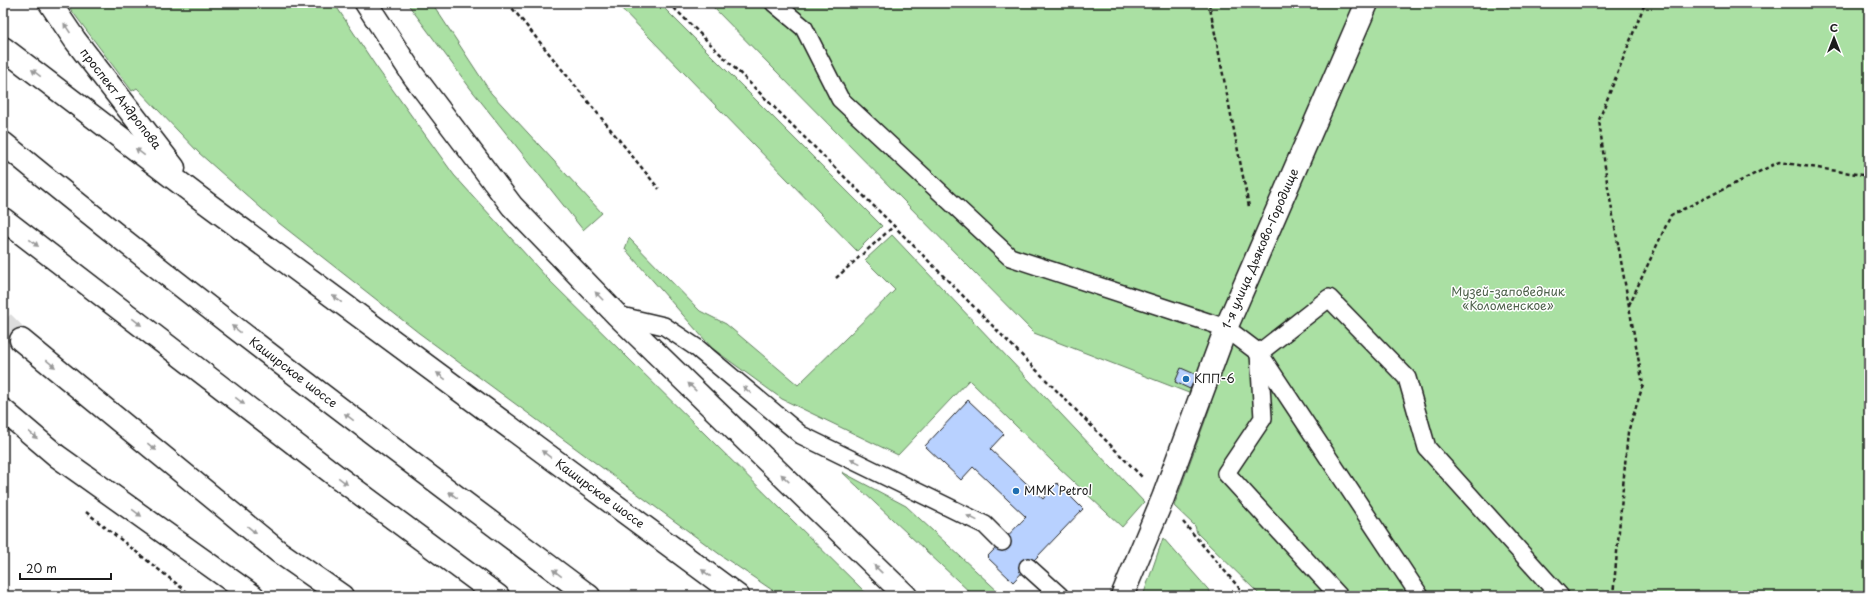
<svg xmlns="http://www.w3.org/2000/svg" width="1872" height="599" viewBox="0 0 1872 599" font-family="'Playpen Sans',sans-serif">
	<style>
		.green { fill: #aae0a3; stroke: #637e60 }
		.building { fill: #b8d1ff; stroke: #1c1c1c }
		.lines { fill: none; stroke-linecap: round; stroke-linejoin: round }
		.primary-tunnel { stroke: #ddd; stroke-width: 22; stroke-dasharray: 22 11; stroke-linecap: butt }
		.lane-casing { stroke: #1c1c1c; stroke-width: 20 }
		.street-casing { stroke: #1c1c1c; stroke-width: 25 }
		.primary-casing { stroke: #1c1c1c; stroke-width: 25 }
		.path { stroke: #1c1c1c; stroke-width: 2.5; stroke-dasharray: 4 3; stroke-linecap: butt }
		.lane { stroke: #fff; stroke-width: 17 }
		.street { stroke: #fff; stroke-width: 22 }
		.primary { stroke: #fff; stroke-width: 22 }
		.oneway { fill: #999 }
		.poi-dot { fill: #1f6fb2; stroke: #fff; stroke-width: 1.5 }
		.labels { text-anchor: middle; stroke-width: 3; stroke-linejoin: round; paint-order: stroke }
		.street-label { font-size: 12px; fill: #1c1c1c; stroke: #fff }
		.park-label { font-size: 12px; fill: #4e614b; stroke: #fff }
		.poi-label { font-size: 12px; fill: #1c1c1c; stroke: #fff; text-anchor: start }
	</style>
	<rect width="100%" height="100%" fill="#fff"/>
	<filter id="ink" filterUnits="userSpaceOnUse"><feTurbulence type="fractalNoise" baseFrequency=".025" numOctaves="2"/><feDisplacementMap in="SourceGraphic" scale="8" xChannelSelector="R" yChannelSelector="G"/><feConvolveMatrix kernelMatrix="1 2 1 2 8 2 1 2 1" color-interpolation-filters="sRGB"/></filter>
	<g filter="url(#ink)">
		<!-- green -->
		<g class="green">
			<polygon points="66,3 334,3 375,65 454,175 547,278 869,596 781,596 722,556 419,333 270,216 199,153 137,88 132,91"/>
			<polygon points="407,3 432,3 491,93 602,213 583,230 470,88"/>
			<polygon points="616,3 659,3 882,226 857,251"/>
			<polygon points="709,3 1869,3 1869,596 1261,596 1197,533 1195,526 1174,506 1212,402 1034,333"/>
			<polygon points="892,235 1144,502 1122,527 1057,466 969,380 898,455 782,399 712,348 625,249 629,238 700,311 726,324 798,385 895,290 865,260"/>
			<polygon points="842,472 906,506 1003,596 974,596"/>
			<polygon points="1163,538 1214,596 1143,596"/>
		</g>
		<!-- building -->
		<g class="building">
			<polygon points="1181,368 1197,375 1190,389 1175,382"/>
			<polygon points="968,400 1004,434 990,449 1043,499 1057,483 1083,509 1013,582 987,557 1026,517 973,467 961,480 925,446"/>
		</g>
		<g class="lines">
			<!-- primary-tunnel -->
			<polyline class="primary-tunnel" points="3,322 21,340"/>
			<!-- lane casing -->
			<g class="lane-casing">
				<g id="lane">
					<polyline points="774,3 804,28 840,99 1010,257 1226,328 1259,353 1420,596"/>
					<polyline points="617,315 664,326 697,348 801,435 985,525 1002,542"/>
					<polyline points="1028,567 1060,596"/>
					<polyline points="1339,596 1226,473 1263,418 1259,353 1329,298 1407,378 1427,448 1560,596"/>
				</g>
			</g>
			<!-- street casing -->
			<g class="street-casing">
				<g id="street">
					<path id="s1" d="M1122,596l41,-98 63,-170 141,-325"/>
				</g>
			</g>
			<!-- primary casing -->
			<g class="primary-casing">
				<g id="primary">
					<path id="s2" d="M50,3l25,37 99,128"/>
					<polyline points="366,3 413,75 512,206 617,315 906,596"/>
					<path id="s3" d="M3,48l198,151 537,397"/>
					<path id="s4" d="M3,143c191,157 388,305 586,453"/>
					<polyline points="3,219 335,475 498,596"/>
					<polyline points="21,340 279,552 342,596"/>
					<polyline points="3,410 57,456 253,596"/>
				</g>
			</g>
			<!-- path -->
			<g class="path">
				<polyline points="508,3 659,189"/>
				<polyline points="669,3 894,226 1142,477"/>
				<polyline points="1209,3 1249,207"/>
				<polyline points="836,278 894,226"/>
				<polyline points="1629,305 1671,215 1779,162 1869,176"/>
				<polyline points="86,512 192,596"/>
				<polyline points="1183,522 1246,596"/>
				<polyline points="1613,596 1628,432 1643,385 1607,182 1599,120 1645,3"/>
			</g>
			<!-- lane -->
			<use href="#lane" class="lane"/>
			<!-- street -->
			<use href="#street" class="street"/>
			<!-- primary -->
			<use href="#primary" class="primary"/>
		</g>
		<!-- one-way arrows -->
		<defs><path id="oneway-solid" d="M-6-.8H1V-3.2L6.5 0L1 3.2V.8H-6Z"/></defs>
		<g class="oneway">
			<use href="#oneway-solid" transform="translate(67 28) rotate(-124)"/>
			<use href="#oneway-solid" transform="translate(36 73) rotate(-143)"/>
			<use href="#oneway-solid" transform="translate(140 152) rotate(-143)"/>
			<use href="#oneway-solid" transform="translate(34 243) rotate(38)"/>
			<use href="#oneway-solid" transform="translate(599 296) rotate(-134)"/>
			<use href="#oneway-solid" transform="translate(337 299) rotate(-143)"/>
			<use href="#oneway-solid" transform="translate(137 322) rotate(38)"/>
			<use href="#oneway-solid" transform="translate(236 329) rotate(-142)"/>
			<use href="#oneway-solid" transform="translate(51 364) rotate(39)"/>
			<use href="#oneway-solid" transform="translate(441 376) rotate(-143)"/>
			<use href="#oneway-solid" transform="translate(692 387) rotate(-136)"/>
			<use href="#oneway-solid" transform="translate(747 390) rotate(-140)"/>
			<use href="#oneway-solid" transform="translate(240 401) rotate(38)"/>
			<use href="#oneway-solid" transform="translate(349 417) rotate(-143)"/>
			<use href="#oneway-solid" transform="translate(33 435) rotate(40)"/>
			<use href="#oneway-solid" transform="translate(152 447) rotate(39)"/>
			<use href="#oneway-solid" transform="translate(546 454) rotate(-143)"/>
			<use href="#oneway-solid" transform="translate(855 461) rotate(-154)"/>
			<use href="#oneway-solid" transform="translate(785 478) rotate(-136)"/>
			<use href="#oneway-solid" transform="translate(343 481) rotate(37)"/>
			<use href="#oneway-solid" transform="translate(453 495) rotate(-143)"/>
			<use href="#oneway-solid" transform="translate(137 513) rotate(36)"/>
			<use href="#oneway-solid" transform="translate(972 518) rotate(-154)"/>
			<use href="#oneway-solid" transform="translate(252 530) rotate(39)"/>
			<use href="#oneway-solid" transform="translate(878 569) rotate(-136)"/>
			<use href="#oneway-solid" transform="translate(557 573) rotate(-143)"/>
			<use href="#oneway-solid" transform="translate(706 573) rotate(-143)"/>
		</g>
	</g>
	<!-- markers -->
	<g class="poi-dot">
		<circle cx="1186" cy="379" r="4"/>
		<circle cx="1016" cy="491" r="4"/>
	</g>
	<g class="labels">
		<!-- street labels -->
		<g class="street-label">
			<text dy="4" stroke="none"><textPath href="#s2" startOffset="119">проспект Андропова</textPath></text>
			<text dy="4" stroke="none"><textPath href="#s1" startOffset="374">1-я улица Дьяково-Городище</textPath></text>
			<text dy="4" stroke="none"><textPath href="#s4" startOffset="370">Каширское шоссе</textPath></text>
			<text dy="4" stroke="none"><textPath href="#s3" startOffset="745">Каширское шоссе</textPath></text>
		</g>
		<!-- park labels -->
		<g class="park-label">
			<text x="1508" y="296">Музей-заповедник<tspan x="1508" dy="14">«Коломенское»</tspan></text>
		</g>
		<!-- poi labels -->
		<g class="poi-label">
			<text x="1194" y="383">КПП-6</text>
			<text x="1024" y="495">ММК Petrol</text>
		</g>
	</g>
	<!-- margin -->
	<rect width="1872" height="599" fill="none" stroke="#fff" stroke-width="16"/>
	<rect x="8" y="8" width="1856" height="583" fill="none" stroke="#1c1c1c" stroke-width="1.5" filter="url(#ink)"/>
	<!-- north arrow -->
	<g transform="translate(1834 38)" stroke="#ffffff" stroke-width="3" paint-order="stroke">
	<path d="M0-3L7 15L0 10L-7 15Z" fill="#1c1c1c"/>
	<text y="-6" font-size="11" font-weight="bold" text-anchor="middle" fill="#1c1c1c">С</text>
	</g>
	<!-- scale -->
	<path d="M20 573v6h91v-6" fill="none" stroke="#1c1c1c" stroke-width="2"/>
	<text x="26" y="573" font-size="12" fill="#1c1c1c" stroke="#ffffff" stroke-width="3" paint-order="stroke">20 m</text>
</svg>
